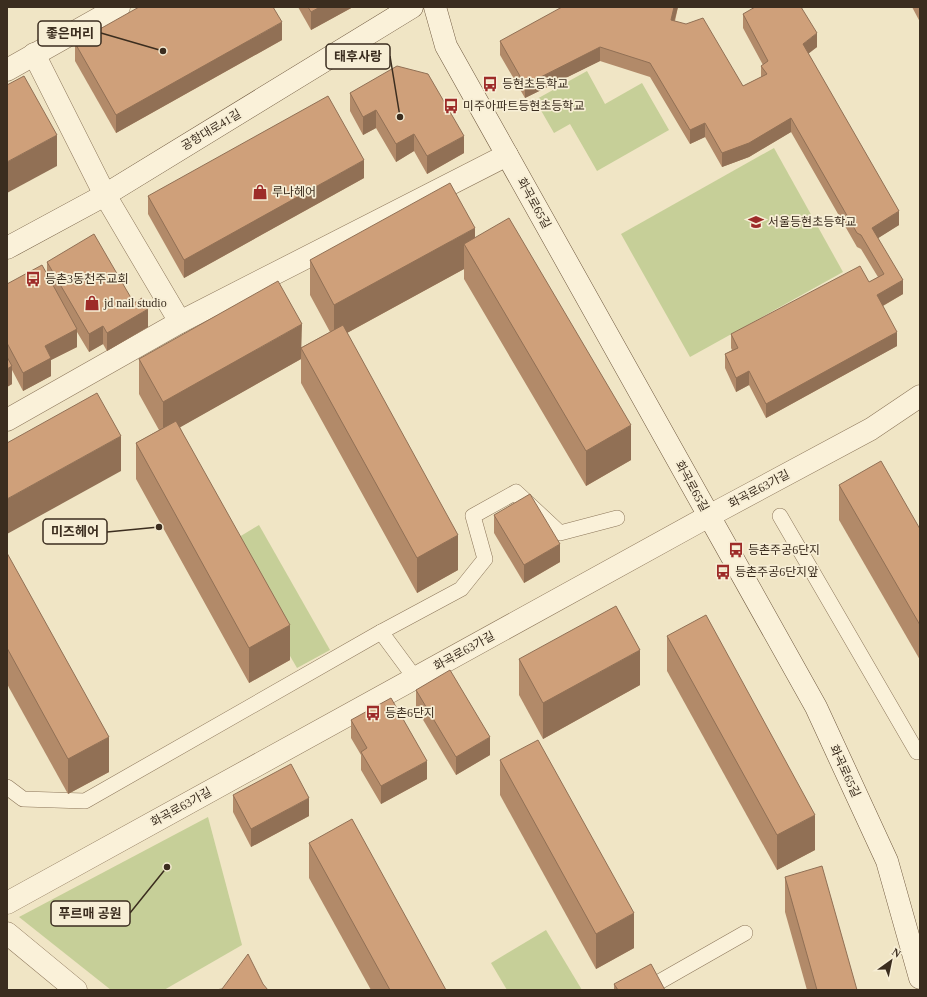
<svg xmlns="http://www.w3.org/2000/svg" width="927" height="997" viewBox="0 0 927 997" font-family="'Times New Roman','Noto Sans KR',serif">
	<style>
		.green { fill: #c6cf98 }
		.lines { fill: none; stroke-linecap: round; stroke-linejoin: round }
		.lane-casing { stroke: #8c765a; stroke-width: 16 }
		.street-casing { stroke: #8c765a; stroke-width: 23 }
		.secondary-casing { stroke: #6e573d; stroke-width: 23 }
		.lane { stroke: #faf1d9; stroke-width: 15 }
		.street { stroke: #faf1d9; stroke-width: 22 }
		.secondary { stroke: #faf1d9; stroke-width: 22 }
		.wall { fill: #b28a69 }
		.shaded-wall { fill: #917055 }
		.building { fill: #cfa07a; stroke: #917055 }
		.labels { text-anchor: middle; stroke-width: 3.5; stroke-linejoin: round; paint-order: stroke }
		.poi-label { font-size: 12px; fill: #3b2d1f; stroke: #f7eed5; text-anchor: start }
		.street-label { font-size: 12px; fill: #3b2d1f; stroke: #f7eed5 }
		.leader { fill: none; stroke: #3b2d1f; stroke-width: 1.5 }
		.callout-dot { fill: #3b2d1f; stroke: #f7eed5; stroke-width: 1.5 }
		.callout { fill: #f7eed5; stroke: #3b2d1f; stroke-width: 1.5 }
		.callout-label { font-size: 13px; text-anchor: middle; font-weight: bold; fill: #3b2d1f }
	</style>
	<rect width="100%" height="100%" fill="#f0e5c5"/>
	<!-- green -->
	<g class="green">
		<polygon points="587,71 605,104 642,83 669,130 597,171 570,124 554,133 535,100"/>
		<polygon points="774,148 843,272 690,357 621,234"/>
		<polygon points="259,525 330,650 297,668 226,545"/>
		<polygon points="208,817 242,945 164,990 111,990 19,917"/>
		<polygon points="546,930 582,990 507,990 491,963"/>
	</g>
	<g class="lines">
		<!-- lane casing -->
		<g class="lane-casing">
			<g id="lane">
				<polyline points="780,516 917,752 920,750"/>
				<polyline points="381,632 415,678"/>
				<polyline points="7,787 23,799 85,801 381,632 461,589 485,559 473,516 516,492 560,533 617,518"/>
				<polyline points="645,990 745,933"/>
			</g>
		</g>
		<!-- street casing -->
		<g class="street-casing">
			<g id="street">
				<polyline points="34,54 105,195 180,322 507,155"/>
				<polyline points="7,70 119,7"/>
				<polyline points="7,420 180,322"/>
				<polyline points="7,903 709,516 871,429 920,396"/>
				<polyline points="7,933 76,990"/>
			</g>
		</g>
		<!-- secondary casing -->
		<g class="secondary-casing">
			<g id="secondary">
				<polyline points="435,7 446,46 816,707 887,861 920,978"/>
				<polyline points="7,248 105,195 412,7"/>
			</g>
		</g>
		<!-- lane -->
		<use href="#lane" class="lane"/>
		<!-- street -->
		<use href="#street" class="street"/>
		<!-- secondary -->
		<use href="#secondary" class="secondary"/>
	</g>
	<!-- wall -->
	<g class="wall">
		<polygon points="298,7 353,7 311,30"/>
		<polygon points="678,7 675,21 743,86 761,77 761,66 763,65 743,28 743,14 817,47 808,53 899,225 878,238 903,294 883,306 897,346 766,418 749,385 736,392 725,368 725,354 732,350 731,348 731,334 869,282 878,277 861,249 857,247 791,132 749,157 722,167 705,137 690,144 650,77 600,61 525,98 500,55 500,41"/>
		<polygon points="912,7 920,7 920,22"/>
		<polygon points="282,40 116,133 75,61 75,43"/>
		<polygon points="350,93 464,153 427,174 414,151 396,162 376,128 363,135 350,111"/>
		<polygon points="364,178 184,278 148,214 148,196"/>
		<polygon points="475,238 631,460 586,486 464,279 464,269 347,333 458,570 417,593 301,383 301,359 180,427 290,660 249,683 136,479 136,443 159,430 139,394 139,359 302,347 330,332 310,295 310,260"/>
		<polygon points="47,262 134,303 148,327 107,351 103,344 89,352 77,332 77,347 51,360 51,376 23,391 12,370 12,384 7,387 7,284 47,275"/>
		<polygon points="839,485 920,529 920,660 839,520"/>
		<polygon points="494,515 560,562 524,583 494,533"/>
		<polygon points="7,553 109,772 68,794 7,684"/>
		<polygon points="667,636 815,850 777,870 667,671"/>
		<polygon points="519,659 640,685 543,739 519,695"/>
		<polygon points="416,690 490,755 456,775 416,708"/>
		<polygon points="351,720 427,779 381,804 361,770 361,755 351,738"/>
		<polygon points="500,760 634,948 596,969 500,795"/>
		<polygon points="233,795 309,816 251,847 233,812"/>
		<polygon points="309,843 446,990 371,990 309,878"/>
		<polygon points="785,877 857,990 807,990 785,912"/>
		<polygon points="614,984 665,990 614,990"/>
	</g>
	<!-- shaded-wall -->
	<g class="shaded-wall">
		<polygon points="320,7 353,7 311,30 311,12"/>
		<polygon points="674,7 678,7 671,33 671,20"/>
		<polygon points="282,22 282,40 116,133 116,115"/>
		<polygon points="817,33 817,47 803,58 803,44"/>
		<polygon points="600,47 600,61 525,98 525,85"/>
		<polygon points="376,110 376,128 363,135 363,117"/>
		<polygon points="791,118 791,132 749,157 722,167 722,153"/>
		<polygon points="705,123 705,137 690,144 690,130"/>
		<polygon points="414,134 414,151 396,162 396,144"/>
		<polygon points="57,135 57,166 7,193 7,162"/>
		<polygon points="464,136 464,153 427,174 427,156"/>
		<polygon points="364,160 364,178 184,278 184,260"/>
		<polygon points="899,211 899,225 872,242 872,228"/>
		<polygon points="475,228 475,263 464,244 464,269 334,340 334,305"/>
		<polygon points="903,280 903,294 877,309 877,295"/>
		<polygon points="148,309 148,327 107,351 107,333"/>
		<polygon points="302,324 301,359 163,437 163,402"/>
		<polygon points="103,326 103,344 89,352 89,334"/>
		<polygon points="77,329 77,347 51,360 51,376 23,391 23,373 45,346"/>
		<polygon points="897,332 897,346 766,418 766,404"/>
		<polygon points="12,366 12,384 7,387 7,369"/>
		<polygon points="749,371 749,385 736,392 736,378"/>
		<polygon points="631,425 631,460 586,486 586,451"/>
		<polygon points="121,436 121,471 7,534 7,499"/>
		<polygon points="458,535 458,570 417,593 417,558"/>
		<polygon points="560,544 560,562 524,583 524,565"/>
		<polygon points="290,625 290,660 249,683 249,648"/>
		<polygon points="640,650 640,685 543,739 543,703"/>
		<polygon points="109,737 109,772 68,794 68,759"/>
		<polygon points="490,737 490,755 456,775 456,757"/>
		<polygon points="427,761 427,779 381,804 381,786"/>
		<polygon points="309,798 309,816 251,847 251,829"/>
		<polygon points="815,815 815,850 777,870 777,835"/>
		<polygon points="634,913 634,948 596,969 596,934"/>
	</g>
	<!-- building -->
	<g class="building">
		<polygon points="139,7 273,7 282,22 116,115 75,43"/>
		<polygon points="308,7 320,7 311,12"/>
		<polygon points="562,7 674,7 671,20 686,24 703,18 743,86 767,74 761,66 768,61 743,14 755,7 801,7 817,33 803,44 899,211 872,228 903,280 877,295 897,332 766,404 749,371 736,378 725,354 738,348 731,334 860,266 869,282 884,274 861,235 857,233 791,118 749,143 722,153 705,123 690,130 650,63 600,47 525,85 500,41"/>
		<polygon points="397,66 428,74 464,136 427,156 414,134 396,144 376,110 363,117 350,93"/>
		<polygon points="24,76 57,135 7,162 7,85"/>
		<polygon points="328,96 364,160 184,260 148,196"/>
		<polygon points="450,183 475,228 334,305 310,260"/>
		<polygon points="509,218 631,425 586,451 464,244"/>
		<polygon points="94,234 134,303 142,298 148,309 107,333 103,326 89,334 47,262"/>
		<polygon points="42,265 77,329 45,346 51,358 23,373 7,343 7,284"/>
		<polygon points="278,281 302,324 163,402 139,359"/>
		<polygon points="343,325 458,535 417,558 301,348"/>
		<polygon points="7,357 12,366 7,369"/>
		<polygon points="97,393 121,436 7,499 7,443"/>
		<polygon points="176,421 290,625 249,648 136,443"/>
		<polygon points="881,461 920,529 920,625 839,485"/>
		<polygon points="530,494 560,544 524,565 494,515"/>
		<polygon points="7,553 109,737 68,759 7,648"/>
		<polygon points="616,606 640,650 543,703 519,659"/>
		<polygon points="706,615 815,815 777,835 667,636"/>
		<polygon points="450,670 490,737 456,757 416,690"/>
		<polygon points="391,698 427,761 381,786 361,752 367,748 351,720"/>
		<polygon points="538,740 634,913 596,934 500,760"/>
		<polygon points="291,764 309,798 251,829 233,795"/>
		<polygon points="352,819 446,990 390,990 309,843"/>
		<polygon points="822,866 857,990 817,990 785,877"/>
		<polygon points="248,954 263,984 268,990 215,990 222,989"/>
		<polygon points="651,964 665,990 618,990 614,984"/>
	</g>
	<!-- icons -->
	<defs>
		<g id="bus-bare" transform="scale(1.2)"><path d="M-5-6H5V4H4V6H2V4H-2V6H-4V4H-5ZM-3.5-4V0h7V-4ZM-3.5 1.2v1.5H-2V1.2ZM2 1.2v1.5H3.5V1.2Z" fill="#9d2b28" stroke="#f7eed5" stroke-width="2.5" paint-order="stroke"/></g>
		<g id="shop-bare" transform="scale(1.2)"><path d="M-5-2.5h2.3a2.7 3.5 0 0 1 5.4 0H5L5.5 6h-11ZM-1.5-2.5h3a1.5 2.3 0 0 0-3 0Z" fill="#9d2b28" stroke="#f7eed5" stroke-width="2.5" paint-order="stroke"/></g>
		<g id="school-bare" transform="scale(1.2)"><path d="M0-5L7-2L0 1L-7-2ZM-4 1L0 2.5L4 1V4Q0 6-4 4Z" fill="#9d2b28" stroke="#f7eed5" stroke-width="2.5" paint-order="stroke"/></g>
	</defs>
	<g fill-rule="evenodd">
		<use href="#bus-bare" x="490" y="84"/>
		<use href="#bus-bare" x="451" y="106"/>
		<use href="#shop-bare" x="260" y="192"/>
		<use href="#school-bare" x="756" y="222"/>
		<use href="#bus-bare" x="33" y="279"/>
		<use href="#shop-bare" x="92" y="303"/>
		<use href="#bus-bare" x="736" y="550"/>
		<use href="#bus-bare" x="723" y="572"/>
		<use href="#bus-bare" x="373" y="713"/>
	</g>
	<g class="labels">
		<!-- poi labels -->
		<g class="poi-label">
			<text x="502" y="88">등현초등학교</text>
			<text x="463" y="110">미주아파트등현초등학교</text>
			<text x="272" y="196">루나헤어</text>
			<text x="768" y="226">서울등현초등학교</text>
			<text x="45" y="283">등촌3동천주교회</text>
			<text x="104" y="307">jd nail studio</text>
			<text x="748" y="554">등촌주공6단지</text>
			<text x="735" y="576">등촌주공6단지앞</text>
			<text x="385" y="717">등촌6단지</text>
		</g>
		<!-- street labels -->
		<g class="street-label">
			<text transform="translate(211 130) rotate(-31)" y="4">공항대로41길</text>
			<text transform="translate(534 203) rotate(61)" y="4">화곡로65길</text>
			<text transform="translate(692 486) rotate(61)" y="4">화곡로65길</text>
			<text transform="translate(759 489) rotate(-28)" y="4">화곡로63가길</text>
			<text transform="translate(464 651) rotate(-29)" y="4">화곡로63가길</text>
			<text transform="translate(845 771) rotate(65)" y="4">화곡로65길</text>
			<text transform="translate(181 807) rotate(-29)" y="4">화곡로63가길</text>
		</g>
	</g>
	<!-- callouts -->
	<path class="leader" d="M163 51L101 33M400 117L390 56M159 527L107 532M167 867L130 913"/>
	<g class="callout-dot">
		<circle cx="163" cy="51" r="4"/>
		<circle cx="400" cy="117" r="4"/>
		<circle cx="159" cy="527" r="4"/>
		<circle cx="167" cy="867" r="4"/>
	</g>
	<g class="callout">
		<rect x="38" y="21" width="63" height="25" rx="4"/>
		<rect x="326" y="44" width="64" height="25" rx="4"/>
		<rect x="43" y="519" width="64" height="25" rx="4"/>
		<rect x="51" y="901" width="79" height="25" rx="4"/>
	</g>
	<g class="callout-label">
		<text x="70" y="38">좋은머리</text>
		<text x="358" y="61">태후사랑</text>
		<text x="75" y="536">미즈헤어</text>
		<text x="90" y="918">푸르매 공원</text>
	</g>
	<!-- border -->
	<rect width="927" height="997" fill="none" stroke="#3b2d1f" stroke-width="16"/>
	<!-- north arrow -->
	<g transform="translate(891 961) rotate(33)" stroke="#f7eed5" stroke-width="3" paint-order="stroke">
	<path d="M0-3L7 15L0 10L-7 15Z" fill="#3b2d1f"/>
	<text y="-6" font-size="11" font-weight="bold" text-anchor="middle" fill="#3b2d1f">N</text>
	</g>
</svg>
